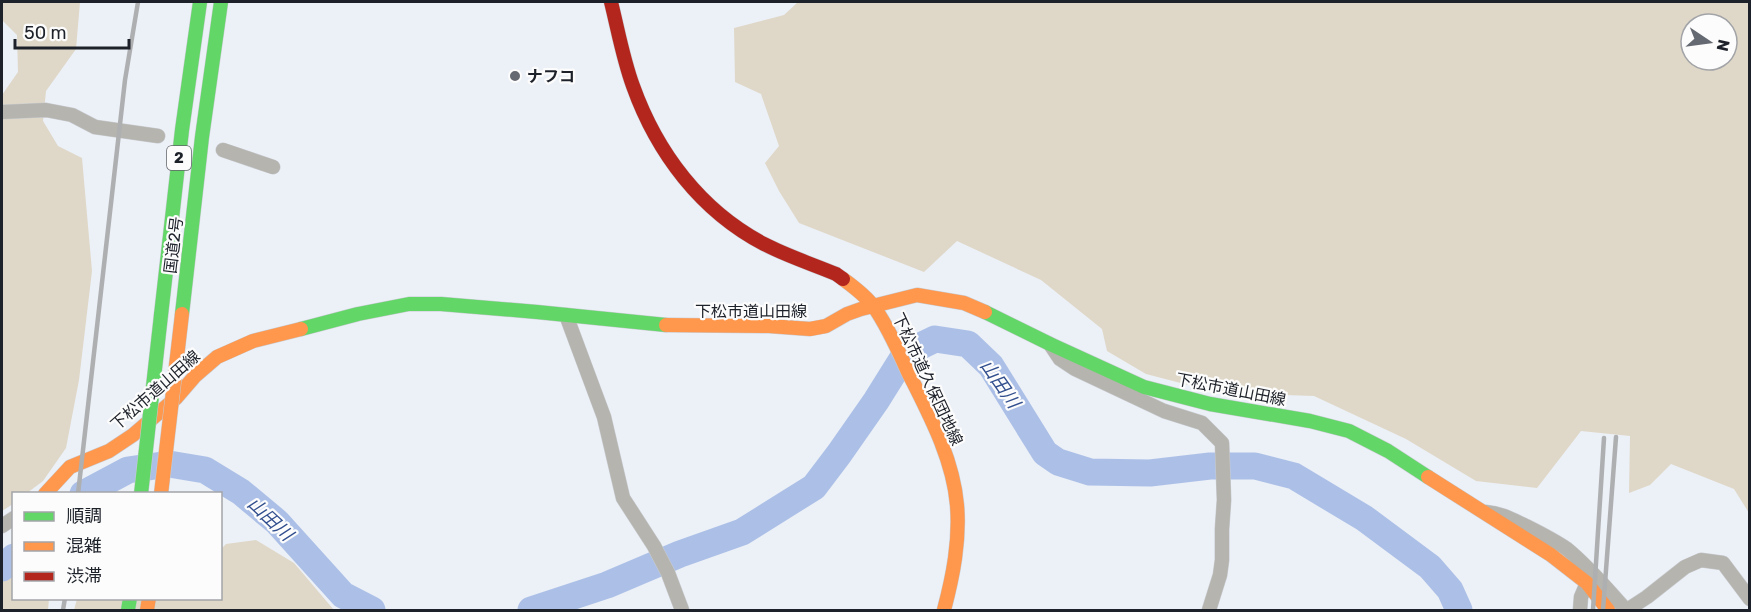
<svg xmlns="http://www.w3.org/2000/svg" width="1751" height="612" viewBox="0 0 1751 612" font-family="Rubik,'Noto Sans JP',sans-serif">
	<style>
		.green { fill: #dfd8c8; fill-rule: evenodd }
		.lines { fill: none; stroke-linecap: round; stroke-linejoin: round }
		.river { stroke: #acc0e7; stroke-width: 27 }
		.street-casing { stroke: #c8ccd1; stroke-width: 15 }
		.fast-casing { stroke: #c8ccd1; stroke-width: 15 }
		.slow-casing { stroke: #c8ccd1; stroke-width: 15 }
		.jam-casing { stroke: #c8ccd1; stroke-width: 15 }
		.street { stroke: #b6b4ae; stroke-width: 14 }
		.fast { stroke: #63d668; stroke-width: 14 }
		.slow { stroke: #ff974d; stroke-width: 14 }
		.jam { stroke: #b3261e; stroke-width: 14 }
		.rail { stroke: #aeafb0; stroke-width: 4.5 }
		.fast-bridge-casing { stroke: #c8ccd1; stroke-width: 15; stroke-linecap: butt }
		.slow-bridge-casing { stroke: #c8ccd1; stroke-width: 15; stroke-linecap: butt }
		.fast-bridge { stroke: #63d668; stroke-width: 14 }
		.slow-bridge { stroke: #ff974d; stroke-width: 14 }
		.poi-dot { fill: #656971; stroke: #fcfcfc; stroke-width: 2 }
		.labels { text-anchor: middle; stroke-width: 4.5; stroke-linejoin: round; paint-order: stroke }
		.shield { fill: #fcfcfc; stroke: #606368; stroke-width: 1.5 }
		.shield-label { font-size: 15px; font-weight: bold; fill: #1d2129 }
		.poi-label { font-size: 16px; font-weight: bold; fill: #1d2129; stroke: #fcfcfc; text-anchor: start }
		.street-label { font-size: 16px; fill: #1d2129; stroke: #fcfcfc }
		.water-label { font-size: 18px; font-style: italic; fill: #314e8e; stroke: #fcfcfc }
	</style>
	<rect width="100%" height="100%" fill="#ecf0f7"/>
	<!-- green -->
	<g class="green">
		<polygon points="2,2 80,2 76,49 46,91 43,121 58,146 82,158 92,271 79,380 66,448 43,481 27,493 14,494 13,504 2,511 2,95 18,72 17,35 2,20"/>
		<path d="M798,2h951v511l-15,-24 -63,-25 -21,21 -21,8 1,-57 -49,-5 -44,57 -61,-7 -70,-42 -92,-43 -95,-3 -73,-19 -39,-23 -5,-22 -61,-49 -84,-39 -33,31 -125,-49 -20,-32 -14,-28 14,-17 -18,-52 -26,-12 -1,-54 50,-13zM1691,24h36v36h-36z"/>
		<polygon points="256,540 294,563 334,610 74,610 77,599 220,598 221,549 226,544"/>
		<polygon points="13,572 14,598 49,599 48,610 2,610 2,581"/>
	</g>
	<g class="lines">
		<!-- river -->
		<g class="river">
			<polyline points="83,494 128,470 169,464 205,470 241,492 277,522 343,595 372,610"/>
			<polyline points="2,568 14,557"/>
			<polyline points="531,610 607,585 680,554 742,532 814,487 839,454 876,401 906,353 935,339 968,344 991,366 1045,453 1058,462 1090,472 1150,473 1210,466 1255,466 1294,476 1364,518 1430,567 1450,590 1459,610"/>
		</g>
		<!-- street casing -->
		<g class="street-casing">
			<g id="street">
				<polyline points="2,112 46,110 72,115 95,127 158,136"/>
				<polyline points="223,150 273,167"/>
				<polyline points="566,315 604,417 623,498 654,546 668,573 682,610"/>
				<polyline points="1050,344 1060,359 1075,369 1164,411 1202,423 1222,443 1224,500 1222,529 1222,560 1220,575 1209,610"/>
				<path d="M1486,512c15,1 27,8 40,14 14,7 28,14 41,23 22,18 40,40 59,61"/>
				<polyline points="2,526 14,518"/>
				<polyline points="1580,610 1581,597 1587,583"/>
				<polyline points="1627,610 1647,597 1685,567 1701,560 1723,563 1750,599"/>
			</g>
		</g>
		<!-- fast casing -->
		<g class="fast-casing">
			<g id="fast">
				<polyline points="985,312 1050,344 1144,387 1210,404 1310,421 1349,431 1388,451 1428,477"/>
				<polyline points="182,314 202,137 221,2"/>
				<polyline points="161,315 182,130 200,2"/>
				<polyline points="301,329 358,314 409,304 441,304 537,312 666,325"/>
				<polyline points="128,610 130,598"/>
			</g>
		</g>
		<!-- slow casing -->
		<g class="slow-casing">
			<g id="slow">
				<path d="M843,279c11,8 23,17 31,28 14,20 24,43 34,65 21,42 45,86 49,133 3,36 -4,71 -13,105"/>
				<polyline points="666,325 769,326 810,329 826,326 847,314 861,309 917,295 964,303 985,312"/>
				<polyline points="1428,477 1551,555 1587,583 1608,610"/>
				<polyline points="45,494 70,467 109,451 133,435 176,398 195,376 217,357 253,341 301,329"/>
				<polyline points="147,610 149,598"/>
			</g>
		</g>
		<!-- jam casing -->
		<g class="jam-casing">
			<path id="jam" d="M611,2c7,28 12,57 22,84 24,67 68,125 131,158 23,12 48,20 72,30l7,5"/>
		</g>
		<!-- street -->
		<use href="#street" class="street"/>
		<!-- fast -->
		<use href="#fast" class="fast"/>
		<!-- slow -->
		<use href="#slow" class="slow"/>
		<!-- jam -->
		<use href="#jam" class="jam"/>
		<!-- rail -->
		<g class="rail">
			<polyline points="78,494 125,80 138,2"/>
			<polyline points="63,610 65,598"/>
			<polyline points="1593,610 1604,438"/>
			<polyline points="1603,610 1616,437"/>
		</g>
		<!-- fast-bridge casing -->
		<g class="fast-bridge-casing">
			<polyline id="fast-bridge" points="141,494 161,315"/>
		</g>
		<!-- slow-bridge casing -->
		<g class="slow-bridge-casing">
			<polyline id="slow-bridge" points="161,494 182,314"/>
		</g>
		<!-- fast-bridge -->
		<use href="#fast-bridge" class="fast-bridge"/>
		<!-- slow-bridge -->
		<use href="#slow-bridge" class="slow-bridge"/>
	</g>
	<!-- markers -->
	<circle class="poi-dot" cx="515" cy="76" r="6"/>
	<g class="labels">
		<!-- shield labels -->
		<rect class="shield" x="167" y="146" width="24" height="24" rx="4.5"/>
		<g class="shield-label">
			<text x="179" y="163">2</text>
		</g>
		<!-- poi labels -->
		<g class="poi-label">
			<text x="527" y="82">ナフコ</text>
		</g>
		<!-- street labels -->
		<g class="street-label">
			<text transform="translate(173 245) rotate(-83)" y="6">国道2号</text>
			<text x="751" y="317">下松市道山田線</text>
			<text transform="translate(928 379) rotate(65)" y="6">下松市道久保団地線</text>
			<text transform="translate(1231 389) rotate(11)" y="6">下松市道山田線</text>
			<text transform="translate(155 390) rotate(-41)" y="6">下松市道山田線</text>
		</g>
		<!-- water labels -->
		<g class="water-label">
			<text transform="translate(1000 384) rotate(55)" y="6">山田川</text>
			<text transform="translate(270 519) rotate(43)" y="6">山田川</text>
		</g>
	</g>
	<!-- border -->
	<rect width="1751" height="612" fill="none" stroke="#1d2129" stroke-width="6"/>
	<!-- legend -->
	<rect x="12" y="492" width="210" height="108" fill="#fcfcfc" stroke="#a3a4a8" stroke-width="1.5"/>
	<rect x="24" y="512" width="30" height="9" fill="#63d668" stroke="#a3a4a8" stroke-width="1.5"/>
	<text x="66" y="522" font-size="18" fill="#1d2129">順調</text>
	<rect x="24" y="542" width="30" height="9" fill="#ff974d" stroke="#a3a4a8" stroke-width="1.5"/>
	<text x="66" y="552" font-size="18" fill="#1d2129">混雑</text>
	<rect x="24" y="572" width="30" height="9" fill="#b3261e" stroke="#a3a4a8" stroke-width="1.5"/>
	<text x="66" y="582" font-size="18" fill="#1d2129">渋滞</text>
	<!-- north arrow -->
	<g transform="translate(1709 42) rotate(103)"><circle r="28" fill="#fcfcfc" stroke="#a3a4a8" stroke-width="1.5"/>
	<path d="M0-4.5L10 22L0 15L-10 22Z" fill="#656971"/>
	<text y="-9" font-size="16" font-weight="bold" text-anchor="middle" fill="#1d2129">N</text>
	</g>
	<!-- scale -->
	<path d="M15 39v9h114v-9" fill="none" stroke="#1d2129" stroke-width="3"/>
	<text x="24" y="39" font-size="18" fill="#1d2129" stroke="#fcfcfc" stroke-width="4.5" paint-order="stroke">50 m</text>
</svg>
